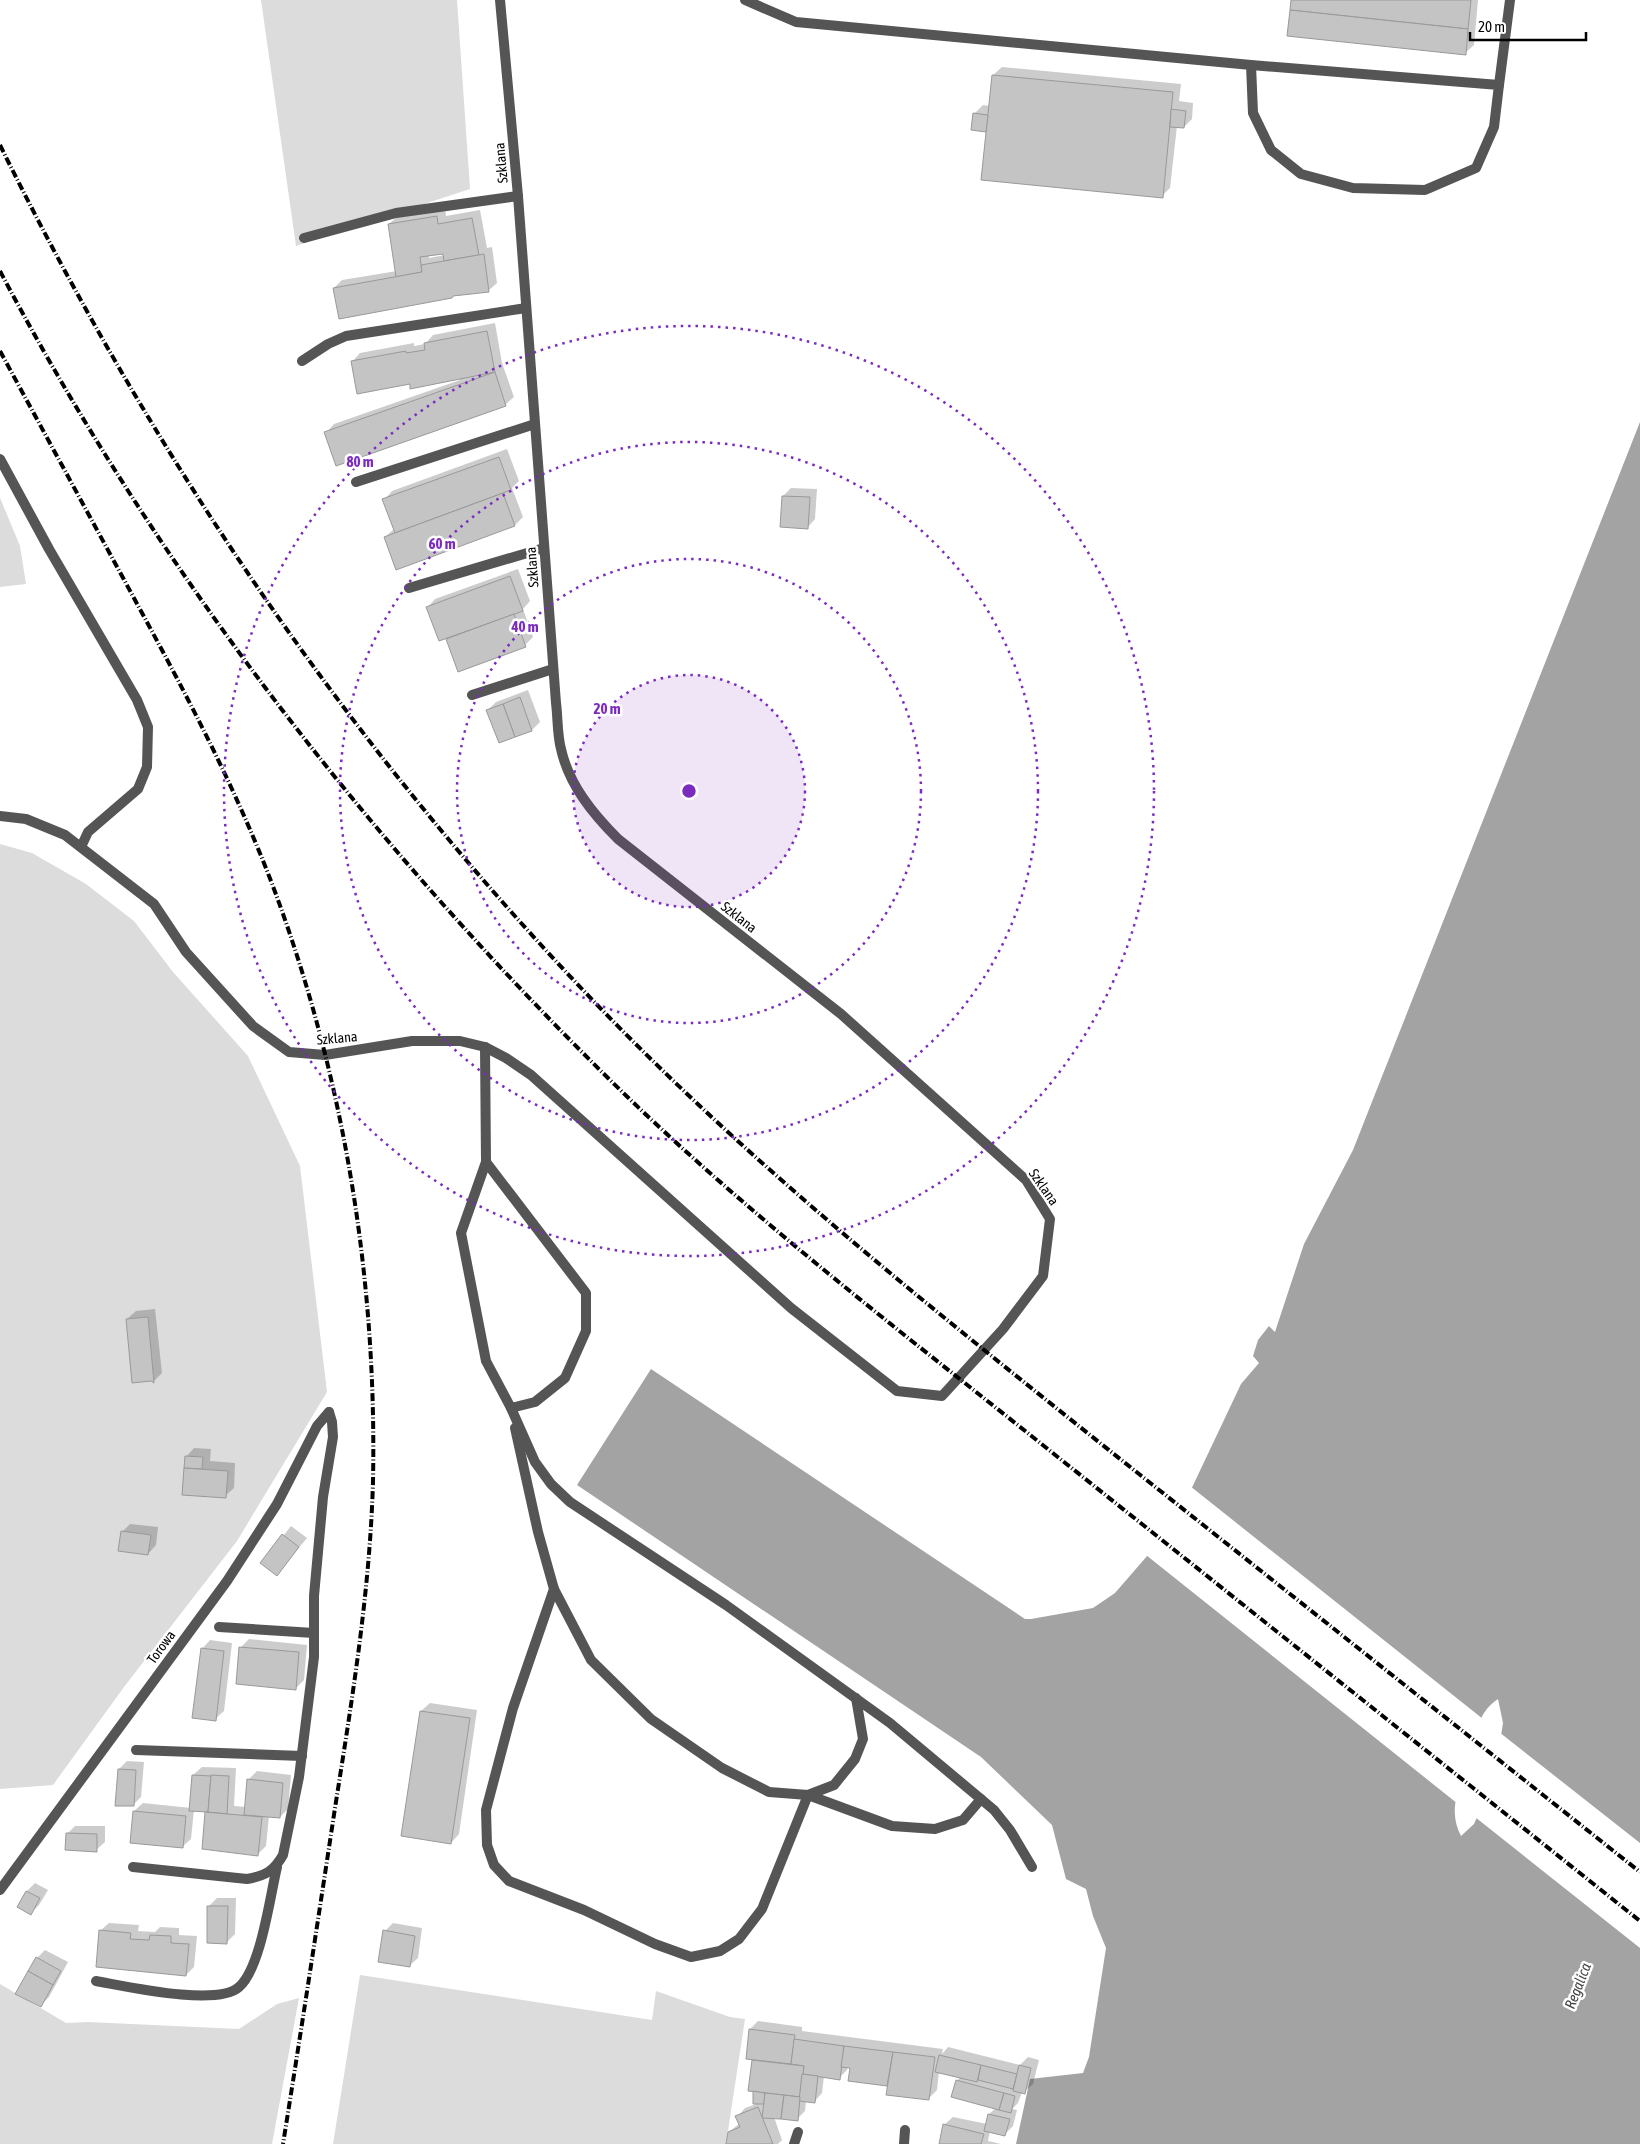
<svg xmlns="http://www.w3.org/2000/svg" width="1640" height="2144" viewBox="0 0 1640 2144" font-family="'Asap Condensed',sans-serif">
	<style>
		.green { fill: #dcdcdc }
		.water { fill: #a3a3a3; fill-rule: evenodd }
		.pier { fill: #fff }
		.shadow { fill: #0003; fill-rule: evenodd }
		.building { fill: #c4c4c4; stroke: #999 }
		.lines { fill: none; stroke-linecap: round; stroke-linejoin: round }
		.service { stroke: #555; stroke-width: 10 }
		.rail { stroke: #000; stroke-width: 4; stroke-dasharray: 8 2.5 1 2.5; stroke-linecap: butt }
		.ring { fill: none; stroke: #7b2cbf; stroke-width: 2.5; stroke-dasharray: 2.5 5 }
		.labels { text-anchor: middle; stroke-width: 5; stroke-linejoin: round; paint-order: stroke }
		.street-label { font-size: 14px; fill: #000; stroke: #fff }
		.water-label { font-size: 15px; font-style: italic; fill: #444; stroke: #fff }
		.centre { fill: #7b2cbf; stroke: #fff; stroke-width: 2.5 }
		.ring-label { font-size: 15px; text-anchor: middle; font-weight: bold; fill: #7b2cbf; stroke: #fff; stroke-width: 5; stroke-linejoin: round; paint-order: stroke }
	</style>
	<rect width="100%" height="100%" fill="#fff"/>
	<!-- green -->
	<g class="green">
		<polygon points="261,0 457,0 470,189 296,246"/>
		<polygon points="0,498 20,546 26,584 0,587"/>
		<polygon points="0,844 32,853 86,884 134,921 173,972 248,1056 300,1166 327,1392 237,1541 124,1687 53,1785 0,1789"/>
		<polygon points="360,1975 652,2020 656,1991 730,2017 745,2019 726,2144 333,2144"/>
		<polygon points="0,1984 66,2023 88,2022 239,2029 277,2004 299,1998 272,2144 0,2144"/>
	</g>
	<!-- water -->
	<path class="water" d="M1640,422v1722h-624l14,-65 53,-6 6,-16 17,-109 -13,-32 -7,-27 -20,-10 -14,-54 -71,-68 -404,-272 74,-116 374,250h6l62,-11 22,-15 39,-45 34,-52 53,-112 18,-21 -6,-7 5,-16 11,-14 6,6 29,-88 49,-94zM1498,1699l5,24 -2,13 -23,79 -4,9 -13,12c-5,-9 -7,-20 -6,-30 2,-18 20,-79 29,-93 4,-6 8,-10 14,-14z"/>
	<!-- pier -->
	<g class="pier">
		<polygon points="1190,1486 1483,1719 1458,1804 1146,1555 1152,1547"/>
		<polygon points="1499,1732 1640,1843 1640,1948 1475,1817 1480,1804"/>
	</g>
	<!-- shadow -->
	<g class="shadow">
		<polygon points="1292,0 1478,0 1474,45 1465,53"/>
		<polygon points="1002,67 1181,84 1179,101 1193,103 1192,119 1184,127 1177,126 1170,188 1162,196 988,131 973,129 974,114 983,105 990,106 993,75"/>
		<path d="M445,208l1,8 34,-6 7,38 5,-1 5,36 -9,8 -154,-3 8,-8 55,-9 -8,-47 9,-8zM445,252v3l-16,3v-4z"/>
		<polygon points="495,323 502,363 514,397 505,405 326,433 334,424 460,380 460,378 411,383 352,362 360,353 414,343 414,346 425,344 433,335"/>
		<polygon points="507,449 519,481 512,488 523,517 515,525 385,537 394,529 384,500 392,491"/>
		<polygon points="791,488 817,489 815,519 807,528 783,496"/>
		<polygon points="518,569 530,601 523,609 533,637 525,645 459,670 447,637 427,608 435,599"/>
		<polygon points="528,690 540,722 532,730 500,742 488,710 496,702"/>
		<polygon points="155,1309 162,1373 154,1381 151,1380 127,1319 136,1311"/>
		<polygon points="194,1448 211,1449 210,1461 235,1463 234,1488 225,1496 183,1494 186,1457"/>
		<polygon points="130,1524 158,1527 156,1545 148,1554 122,1532"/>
		<polygon points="291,1526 307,1538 277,1574 262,1563"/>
		<polygon points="249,1639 307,1645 304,1680 295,1689 240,1648"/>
		<polygon points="210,1640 232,1643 224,1711 215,1719 202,1649"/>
		<polygon points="430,1703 477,1710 459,1834 451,1843 403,1835 421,1711"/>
		<polygon points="127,1761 144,1762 141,1797 133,1805 119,1769"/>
		<polygon points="202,1767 236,1768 234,1806 246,1807 249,1779 257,1771 291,1775 288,1809 280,1817 269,1816 266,1846 258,1854 203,1848 207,1811 194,1810 191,1839 182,1847 134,1811 143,1803 191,1808 193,1775"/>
		<polygon points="75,1826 105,1826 105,1842 96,1850 67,1834"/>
		<polygon points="35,1883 48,1890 39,1905 31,1913 18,1907 27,1891"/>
		<polygon points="217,1898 236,1898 235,1934 227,1942 209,1906"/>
		<polygon points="109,1923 139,1925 138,1931 155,1932 160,1927 179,1928 179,1935 197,1936 194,1967 186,1975 100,1931"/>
		<polygon points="393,1923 422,1928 418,1958 409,1966 385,1931"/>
		<polygon points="45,1950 68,1962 49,1997 40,2006 37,1958"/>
		<polygon points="758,2021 802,2027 802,2031 943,2049 942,2054 948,2047 1020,2065 1028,2057 1039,2060 1033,2084 1024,2092 1022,2092 1018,2103 1012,2109 1017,2110 1013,2126 1005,2134 990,2131 988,2141 1001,2144 944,2144 944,2125 953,2117 987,2124 989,2114 996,2108 957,2081 961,2076 939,2071 937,2090 928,2099 888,2085 849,2080 851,2067 848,2067 847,2070 839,2078 824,2076 822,2093 814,2102 806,2101 805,2111 797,2119 774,2117 782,2140 778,2144 727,2144 729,2132 740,2123 737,2117 745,2108 759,2103 754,2090 749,2090 753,2059 748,2058 750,2029"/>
	</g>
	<!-- building -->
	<g class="building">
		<polygon points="1291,0 1471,0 1468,29 1290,10"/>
		<polygon points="1290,10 1468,29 1466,55 1287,36"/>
		<polygon points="992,75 1173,92 1163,198 981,180"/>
		<polygon points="1171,109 1186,111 1184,128 1170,127"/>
		<polygon points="973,113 988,115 986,132 971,130"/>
		<polygon points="437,216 438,224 472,218 479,255 444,261 443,254 420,257 422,272 396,277 388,224"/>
		<polygon points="484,254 489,292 453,296 452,298 339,319 333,288 422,272 421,265"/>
		<polygon points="487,331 495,372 410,389 410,384 357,394 351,361 406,351 406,353 425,350 424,343"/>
		<polygon points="495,372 506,406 336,466 324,432"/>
		<polygon points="499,457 511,490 395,533 382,499"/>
		<polygon points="503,493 515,526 396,570 384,537"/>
		<polygon points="782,496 810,497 808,529 780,527"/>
		<polygon points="510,576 523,611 439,641 426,607"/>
		<polygon points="514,614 526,647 458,672 446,639"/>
		<polygon points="520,697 532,731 515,737 503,704"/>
		<polygon points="503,704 515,737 499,743 486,710"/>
		<polygon points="148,1317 154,1383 151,1381 132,1383 126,1319"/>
		<polygon points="185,1456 203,1457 202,1469 184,1468"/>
		<polygon points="184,1468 228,1471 226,1498 182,1495"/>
		<polygon points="121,1531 151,1535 148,1555 118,1551"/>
		<polygon points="282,1534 299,1547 277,1576 260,1563"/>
		<polygon points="239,1647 299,1652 296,1690 236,1684"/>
		<polygon points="201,1648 224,1651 216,1721 192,1718"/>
		<polygon points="420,1711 470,1718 451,1844 401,1836"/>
		<polygon points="118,1769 136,1770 134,1806 115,1806"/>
		<polygon points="192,1775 211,1776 208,1812 189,1811"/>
		<polygon points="211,1775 229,1776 227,1814 208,1812"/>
		<polygon points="247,1779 283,1783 280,1818 244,1815"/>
		<polygon points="133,1811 186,1816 183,1848 130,1843"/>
		<polygon points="205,1812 262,1817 258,1856 202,1849"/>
		<polygon points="66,1833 97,1834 97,1852 65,1850"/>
		<polygon points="26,1891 40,1898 31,1915 17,1907"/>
		<polygon points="207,1906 228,1906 227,1944 207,1943"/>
		<polygon points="99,1930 131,1933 130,1939 149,1940 150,1935 171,1936 171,1943 189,1944 186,1976 96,1967"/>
		<polygon points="383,1930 415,1936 410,1967 378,1962"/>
		<polygon points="36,1957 61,1971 53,1985 28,1971"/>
		<polygon points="28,1971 53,1985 41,2007 15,1994"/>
		<polygon points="749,2029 795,2035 791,2064 746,2059"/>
		<polygon points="794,2039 844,2046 840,2080 802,2074 804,2066 791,2064"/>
		<polygon points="844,2046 893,2052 887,2086 848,2081 850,2068 841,2067"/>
		<polygon points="893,2052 935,2057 929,2100 886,2095"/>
		<polygon points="939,2055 981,2065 977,2082 935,2072"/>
		<polygon points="752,2060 804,2066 800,2097 748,2091"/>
		<polygon points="981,2065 1017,2074 1013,2089 978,2080"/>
		<polygon points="1019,2065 1031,2068 1025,2094 1013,2091"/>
		<polygon points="802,2074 818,2076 815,2103 799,2101"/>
		<polygon points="956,2080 1004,2093 999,2110 951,2097"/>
		<polygon points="753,2091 765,2093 764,2104 753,2104"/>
		<polygon points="765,2093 784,2095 781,2119 762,2118"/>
		<polygon points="1004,2093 1015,2096 1011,2113 999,2110"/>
		<polygon points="784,2095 800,2097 798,2121 781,2119"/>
		<polygon points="758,2107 773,2144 726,2144 728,2132 740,2127 735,2116"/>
		<polygon points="988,2114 1010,2119 1005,2136 984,2131"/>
		<polygon points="943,2124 984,2134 981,2144 939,2144"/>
	</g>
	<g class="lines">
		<!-- service -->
		<g class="service">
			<polyline points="745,0 796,22 1251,65 1499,85 1494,127 1476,168 1425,190 1353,188 1301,174 1271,150 1253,113 1251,65"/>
			<polyline points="1499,85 1510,0"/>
			<polyline points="304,238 396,213 518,196"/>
			<polyline points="302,361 328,344 346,336 526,308"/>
			<polyline points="0,459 49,549 137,700 148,727 147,767 138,789 88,832 81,847"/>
			<polyline points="356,482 535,424"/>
			<polyline points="409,588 544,548"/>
			<polyline points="472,695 553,669"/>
			<path d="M0,816l26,3 39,16 89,69 32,48 67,74 36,26 36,3 87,-14h48l25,6 21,11 25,17 260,233 106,83 45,5 61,-67 40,-53 7,-57 -24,-39 -185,-166 -223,-175c-25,-25 -49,-54 -57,-90 -4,-15 -3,-31 -5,-46l-38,-507 -18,-196"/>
			<polyline points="485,1047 486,1162 461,1233 486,1361 511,1408 535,1402 565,1378 586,1331 586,1293 486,1162"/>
			<polyline points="511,1408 535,1462 551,1484 570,1502 726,1605 890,1723 994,1810 1010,1830 1032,1867"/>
			<polyline points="515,1428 538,1532 554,1589 591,1660 651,1719 722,1768 769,1792 808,1795 834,1785 855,1759 863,1739 856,1698"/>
			<polyline points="554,1589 513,1708 486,1810 487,1845 494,1865 509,1881 584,1910 655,1944 691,1957 720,1951 739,1939 762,1909 808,1795 892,1826 935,1829 963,1820 981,1799"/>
			<polyline points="219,1627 314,1633"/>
			<polyline points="136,1750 302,1756"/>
			<path d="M133,1867l114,12c18,-3 27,-8 36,-24l16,-78 15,-120v-61l9,-99 10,-60 -1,-15 -3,-10"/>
			<polyline points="0,1890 227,1581 277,1504 317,1426 329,1412"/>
			<path d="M96,1981c29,5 121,26 143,6 22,-19 31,-91 38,-120"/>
			<polyline points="794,2144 798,2132"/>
			<polyline points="904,2144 905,2130"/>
		</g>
		<!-- rail -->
		<g class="rail">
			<path d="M0,145c153,311 343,592 582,844 158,167 338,310 518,454 180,143 360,286 540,429"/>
			<path d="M0,271c157,299 368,570 608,807 137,135 291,252 441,372 197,157 394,314 591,471"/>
			<path d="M0,351c45,83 90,166 135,249 51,94 101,188 139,289 70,189 103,390 99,592 -3,110 -21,219 -38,327 -17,112 -34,224 -52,336"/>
		</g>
	</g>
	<!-- distance rings -->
	<circle cx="689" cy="791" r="116" fill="#7b2cbf" fill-opacity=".12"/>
	<g class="ring">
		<circle cx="689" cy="791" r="116"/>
		<circle cx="689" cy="791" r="232"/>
		<circle cx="689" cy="791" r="349"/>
		<circle cx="689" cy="791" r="465"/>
	</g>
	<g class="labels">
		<!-- street labels -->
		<g class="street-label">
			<text transform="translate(501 163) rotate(-95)" y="5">Szklana</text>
			<text transform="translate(532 567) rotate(-94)" y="5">Szklana</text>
			<text transform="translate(739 917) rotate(38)" y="5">Szklana</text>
			<text transform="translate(337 1038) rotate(-5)" y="5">Szklana</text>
			<text transform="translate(1044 1187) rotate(55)" y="5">Szklana</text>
			<text transform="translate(161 1647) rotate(-54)" y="5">Torowa</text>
		</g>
		<!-- water labels -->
		<g class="water-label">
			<text transform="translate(1578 1986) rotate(-69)" y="5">Regalica</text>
		</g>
	</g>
	<circle cx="689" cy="791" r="8" class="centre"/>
	<g class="ring-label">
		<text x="360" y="467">80 m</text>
		<text x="442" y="549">60 m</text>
		<text x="525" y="632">40 m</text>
		<text x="607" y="714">20 m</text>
	</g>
	<!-- scale -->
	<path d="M1470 32v8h116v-8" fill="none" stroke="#000000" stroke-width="2.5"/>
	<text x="1478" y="32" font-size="15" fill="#000000" stroke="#ffffff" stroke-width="4" paint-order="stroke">20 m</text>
</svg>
